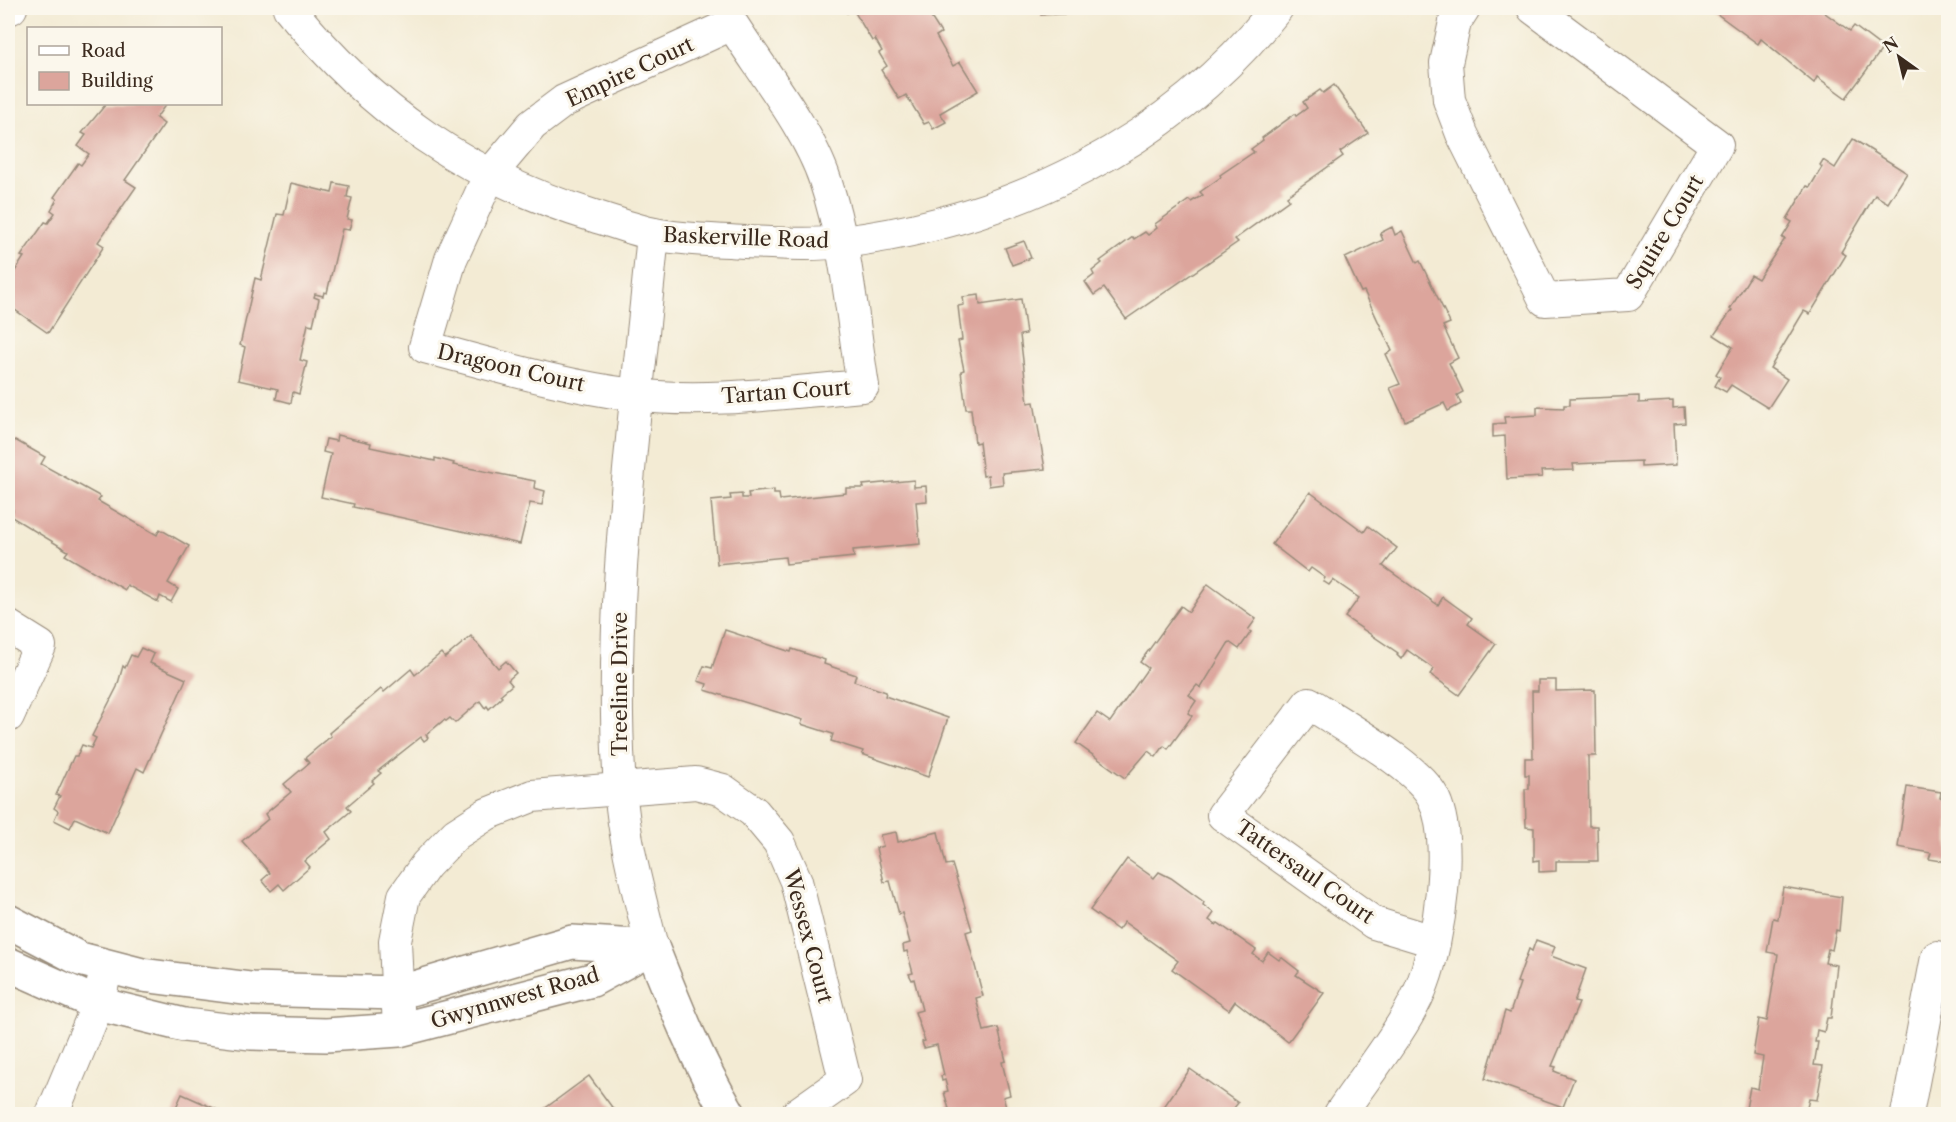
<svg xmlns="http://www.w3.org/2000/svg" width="1956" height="1122" viewBox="0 0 1956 1122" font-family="'Libre Caslon Text',serif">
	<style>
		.building { fill: #dca59c }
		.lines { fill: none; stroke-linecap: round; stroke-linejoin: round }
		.minor-casing { stroke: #978a79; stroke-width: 34 }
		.tertiary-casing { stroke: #978a79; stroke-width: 36 }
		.minor { stroke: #fff; stroke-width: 32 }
		.tertiary { stroke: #fff; stroke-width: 33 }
		.labels { text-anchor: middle; stroke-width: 6; stroke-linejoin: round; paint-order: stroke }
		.street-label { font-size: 21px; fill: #3b2a1e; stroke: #fbf7ec }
	</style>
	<rect width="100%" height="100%" fill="#fbf7ec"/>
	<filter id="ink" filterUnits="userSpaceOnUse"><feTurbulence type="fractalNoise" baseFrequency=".0167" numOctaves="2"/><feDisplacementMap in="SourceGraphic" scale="12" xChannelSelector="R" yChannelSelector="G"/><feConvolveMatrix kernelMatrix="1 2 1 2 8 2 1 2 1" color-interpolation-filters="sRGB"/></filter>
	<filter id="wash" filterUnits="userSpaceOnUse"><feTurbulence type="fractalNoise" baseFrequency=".008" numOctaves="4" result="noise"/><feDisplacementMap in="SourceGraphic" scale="24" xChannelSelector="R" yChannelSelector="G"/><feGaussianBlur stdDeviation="1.35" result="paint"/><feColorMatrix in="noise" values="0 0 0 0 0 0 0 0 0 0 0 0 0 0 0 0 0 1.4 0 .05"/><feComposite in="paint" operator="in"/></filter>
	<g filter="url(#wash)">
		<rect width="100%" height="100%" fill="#f3ebd4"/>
		<g id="blocks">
			<!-- building -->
			<g class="building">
				<polygon points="843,8 925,8 941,33 936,36 953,66 960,62 978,91 940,113 946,122 933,129 929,122 924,124 906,95 899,99 881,70 887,66 879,53 882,51 875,39 872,41 853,9 847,13"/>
				<polygon points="1041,8 1106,8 1106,12 1041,15"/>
				<polygon points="1709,8 1818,8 1850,31 1854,26 1883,48 1846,98 1817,77 1814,83 1761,39 1758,44"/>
				<polygon points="1334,85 1368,133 1340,152 1343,156 1287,196 1289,200 1235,239 1238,242 1126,319 1104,288 1094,295 1085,282 1094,275 1092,271 1102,263 1100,261 1133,237 1134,239 1145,232 1148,235 1157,228 1155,224 1189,200 1191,202 1203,195 1200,192 1221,177 1220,175 1254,152 1251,149 1263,140 1262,138 1295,114 1296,116 1307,108 1303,102 1320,90 1323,93"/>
				<polygon points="106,104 166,104 156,118 164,124 125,180 136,187 98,242 104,246 48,333 8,305 8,282 24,257 21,256 45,222 48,223 55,213 51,210 57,199 54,197 78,163 81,165 89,154 78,146 86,135 82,133"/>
				<polygon points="1853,139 1907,173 1888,203 1875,195 1841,252 1846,255 1810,314 1804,311 1770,368 1787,379 1768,408 1731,385 1726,392 1715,386 1720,377 1716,374 1733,347 1714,335 1732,310 1730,309 1751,275 1758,279 1785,239 1782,238 1792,222 1787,219 1807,186 1810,187 1822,167 1820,165 1823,160 1835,168"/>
				<polygon points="291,183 332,193 334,183 349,186 347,197 352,198 347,219 352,220 349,230 342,229 327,293 324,292 323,296 315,294 314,297 319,299 313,325 308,324 300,360 307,362 299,394 293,392 291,403 276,399 278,389 238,380 245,347 240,345 255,278 261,280 277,214 284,215"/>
				<polygon points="1392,227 1395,235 1402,231 1417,263 1420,261 1450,323 1443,326 1458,358 1449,363 1463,392 1457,395 1461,404 1448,411 1444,403 1405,421 1390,388 1400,384 1386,354 1392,351 1364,291 1361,292 1345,258 1383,240 1380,233"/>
				<polygon points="1024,241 1031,258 1012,265 1005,248"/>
				<polygon points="979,295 980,305 1021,299 1026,334 1020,335 1028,403 1034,402 1045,469 1002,473 1003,484 989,486 988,475 983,476 979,442 975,443 971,409 966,409 961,371 964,370 958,341 962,340 958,306 964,305 963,297"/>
				<polygon points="1639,396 1639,403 1673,401 1673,408 1684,407 1685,423 1674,424 1676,465 1641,467 1641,461 1573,464 1574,470 1541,471 1542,477 1507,479 1505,436 1493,437 1493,424 1505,423 1504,417 1537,415 1537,407 1564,408 1564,405 1570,405 1570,399"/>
				<polygon points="337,435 371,443 370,447 435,461 435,458 454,463 453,465 535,481 534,488 545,491 542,505 530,503 520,544 353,507 354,504 321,497 331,454 323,452 326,439 336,441"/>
				<polygon points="15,440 45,457 41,464 101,497 98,501 157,535 160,529 189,546 168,583 178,589 171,602 160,596 158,602 127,585 125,590 65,555 68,551 10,516 13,510 8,507 8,453"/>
				<polygon points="914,480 914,487 926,486 927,501 916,502 920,544 853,550 854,557 786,564 785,557 717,564 711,501 731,499 730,495 742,494 742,498 749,498 748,493 774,490 774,494 779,494 780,500 846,493 846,488 864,488 863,485"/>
				<polygon points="1310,492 1364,532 1368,526 1397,548 1383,566 1438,605 1443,597 1472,618 1468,624 1496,644 1459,695 1430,674 1434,669 1407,650 1401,659 1397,655 1398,653 1345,617 1359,598 1333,580 1329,585 1323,581 1325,578 1311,568 1308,572 1272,544"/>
				<polygon points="1208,584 1256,619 1248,630 1251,632 1239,649 1229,642 1201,688 1197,685 1189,695 1196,701 1188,713 1192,716 1168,749 1164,746 1156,757 1148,751 1125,778 1076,743 1097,713 1110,722 1148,668 1140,662 1181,606 1189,612"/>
				<polygon points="725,630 791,652 792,649 825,660 824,664 856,675 854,681 886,692 885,696 948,718 928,777 862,754 863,751 831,741 833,734 801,724 803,720 705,690 707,684 698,681 704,666 712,668"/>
				<polygon points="471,636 498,668 506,661 516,673 508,680 512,685 500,695 502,697 489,709 487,706 485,708 480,701 455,723 450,718 446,721 444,720 426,735 428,738 424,741 421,737 378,771 381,773 372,781 374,783 347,806 351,811 326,832 331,839 305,861 310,867 284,890 279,884 271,891 262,880 270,873 242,841 268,819 265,814 291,792 284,784 309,763 305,758 331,736 329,733 381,689 384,692 411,669 415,675 441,653 445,658"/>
				<polygon points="141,648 154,654 150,663 186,679 144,772 137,768 108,833 75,818 70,828 54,820 58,811 54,808 60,796 56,795 74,756 77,756 82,745 91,748 96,738 92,736 117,687 123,666 125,668 131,655 136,657"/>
				<polygon points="1538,680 1556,680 1556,691 1595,690 1596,756 1588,756 1589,826 1597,826 1598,861 1556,861 1556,871 1539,872 1539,860 1534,861 1534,828 1526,827 1525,789 1529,789 1529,775 1525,775 1525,758 1533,758 1532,691 1538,691"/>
				<polygon points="1907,787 1941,792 1940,798 1948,800 1948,862 1929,859 1931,853 1898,847"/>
				<polygon points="896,832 898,842 938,832 946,865 952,864 972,930 966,932 983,996 976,998 984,1031 998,1028 1006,1061 1002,1062 1010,1095 1003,1097 1008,1114 944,1114 942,1110 949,1109 944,1092 948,1091 945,1080 942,1081 941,1076 944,1075 937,1045 924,1048 922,1042 925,1041 915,1012 922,1010 914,979 912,980 909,974 913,973 907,951 904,952 903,945 910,943 902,913 899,914 890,881 884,882 876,848 883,846 880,835"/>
				<polygon points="1127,859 1154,878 1159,872 1171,878 1204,902 1203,905 1214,913 1209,920 1216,925 1218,923 1256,950 1253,954 1262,961 1268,952 1279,960 1281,957 1299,971 1296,975 1324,993 1288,1042 1235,1001 1229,1010 1172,969 1178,961 1124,922 1118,930 1090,910"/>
				<polygon points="1783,887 1842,897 1839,931 1836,930 1832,950 1828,949 1825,963 1837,965 1831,1018 1827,1018 1824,1032 1817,1030 1815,1042 1818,1042 1814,1065 1823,1066 1817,1100 1809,1099 1806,1112 1810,1114 1745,1114 1750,1087 1758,1089 1763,1057 1753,1055 1759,1019 1767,1021 1778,954 1767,952 1773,918 1778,919"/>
				<polygon points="1536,940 1555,947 1551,956 1586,969 1574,1002 1579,1003 1552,1066 1556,1067 1554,1071 1574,1079 1563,1107 1485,1079 1505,1011 1510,1013 1520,983 1517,982 1529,949 1532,951"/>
				<polygon points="1190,1069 1238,1103 1229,1114 1159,1114"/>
				<polygon points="589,1076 617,1114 542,1114 540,1112"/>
				<polygon points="182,1094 227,1114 173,1114"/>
			</g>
		</g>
	</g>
	<g filter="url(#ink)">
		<use href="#blocks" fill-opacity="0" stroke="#978a79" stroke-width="1.5"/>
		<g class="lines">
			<!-- minor casing -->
			<g class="minor-casing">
				<g id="minor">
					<path d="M289,8c83,103 178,169 305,208 20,6 40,14 60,18 29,6 61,6 91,8 31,1 65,4 97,0 169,-21 329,-99 435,-234"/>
					<polyline points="1464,8 1455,22 1446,63 1449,100 1462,134 1545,300 1628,295 1717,145 1533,8"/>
					<polyline points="8,9 11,8"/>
					<path d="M732,24c30,47 76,105 93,156 22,66 27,138 38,206 -75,6 -154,18 -229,9 -71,-9 -140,-30 -209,-48l26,-88 38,-83 43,-51 32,-24z"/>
					<polyline points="8,626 40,646 8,716"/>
					<path d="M652,947c-13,-53 -28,-105 -32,-160 -13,-185 16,-369 33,-553"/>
					<polyline points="399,1030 395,941 404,896 426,865 456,834 487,814 532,796 696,783 723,790 754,812 779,842 796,881 845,1080 797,1114"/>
					<polyline points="52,1114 98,1004 107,966"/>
					<path d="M1340,1114c24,-36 69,-91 83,-131 16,-43 31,-141 11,-184 -14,-32 -94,-75 -125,-96l-86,112 151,108 59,18"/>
					<polyline points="1907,1114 1937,957 1948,959"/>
				</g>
			</g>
			<!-- tertiary casing -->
			<g class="tertiary-casing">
				<g id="tertiary">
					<polyline points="8,921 80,959 142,975 251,989 397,993 572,942 652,947"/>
					<path d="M652,947c23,58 45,114 77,167"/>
					<polyline points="8,964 98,1004 184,1025 251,1033 326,1035 399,1030 592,980 652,947"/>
				</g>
			</g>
			<!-- minor -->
			<use href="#minor" class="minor"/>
			<!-- tertiary -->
			<use href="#tertiary" class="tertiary"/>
		</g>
	</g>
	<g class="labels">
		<!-- street labels -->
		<g class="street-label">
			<text transform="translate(630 72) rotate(-25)" y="7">Empire Court</text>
			<text transform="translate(1665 232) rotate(-59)" y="7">Squire Court</text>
			<text transform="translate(746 238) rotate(2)" y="7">Baskerville Road</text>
			<text transform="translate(511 368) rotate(13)" y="7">Dragoon Court</text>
			<text transform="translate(786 392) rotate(-4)" y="7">Tartan Court</text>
			<text transform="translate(620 684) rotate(-90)" y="7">Treeline Drive</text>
			<text transform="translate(1305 872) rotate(35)" y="7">Tattersaul Court</text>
			<text transform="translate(808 936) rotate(75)" y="7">Wessex Court</text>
			<text transform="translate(515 998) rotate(-16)" y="7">Gwynnwest Road</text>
		</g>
	</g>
	<!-- margin -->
	<rect width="1956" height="1122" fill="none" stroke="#fbf7ec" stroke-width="30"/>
	<!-- legend -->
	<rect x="27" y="27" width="195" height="78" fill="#fbf7ec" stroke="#aea59a" stroke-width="1.5"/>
	<rect x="39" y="46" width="30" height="9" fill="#ffffff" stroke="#aea59a" stroke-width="1.5"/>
	<text x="81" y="57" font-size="18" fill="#3b2a1e">Road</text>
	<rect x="39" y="72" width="30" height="18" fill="#dca59c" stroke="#aea59a" stroke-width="1.5"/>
	<text x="81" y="87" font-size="18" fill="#3b2a1e">Building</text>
	<!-- north arrow -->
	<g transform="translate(1899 57) rotate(326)" stroke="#fbf7ec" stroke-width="4.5" paint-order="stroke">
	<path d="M0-4.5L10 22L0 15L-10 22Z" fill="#3b2a1e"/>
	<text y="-9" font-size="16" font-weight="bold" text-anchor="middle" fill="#3b2a1e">N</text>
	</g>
</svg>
